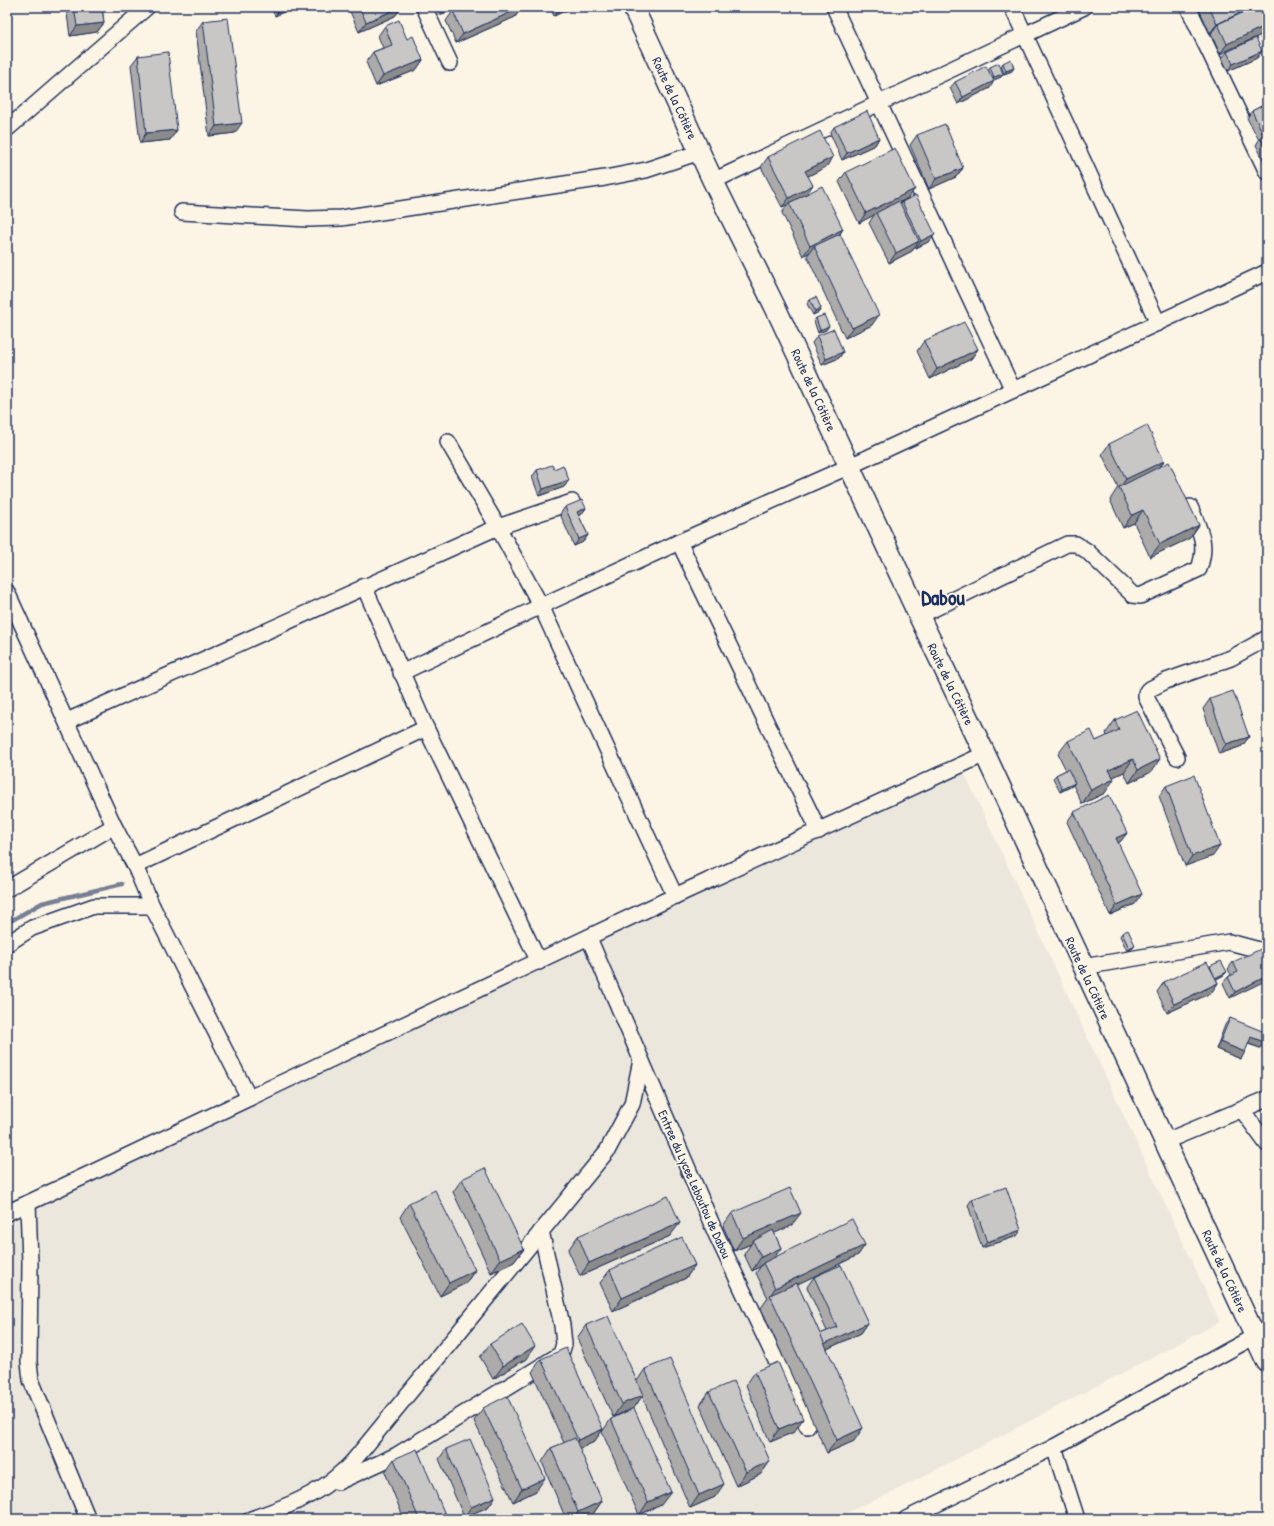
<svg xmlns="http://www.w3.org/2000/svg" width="1274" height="1526" viewBox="0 0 1274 1526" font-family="'Patrick Hand',sans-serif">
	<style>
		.built { fill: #ece7dc }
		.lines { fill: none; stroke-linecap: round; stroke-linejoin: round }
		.stream { stroke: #767f94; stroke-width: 4.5 }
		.minor-casing { stroke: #1b2f5e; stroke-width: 18 }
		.major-casing { stroke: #1b2f5e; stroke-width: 23 }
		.minor { stroke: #fcf5e5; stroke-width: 15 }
		.major { stroke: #fcf5e5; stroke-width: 20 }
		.wall { fill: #acabaa; stroke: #1b2f5e }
		.shaded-wall { fill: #8c8b8b; stroke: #1b2f5e }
		.building { fill: #c8c7c6; stroke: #1b2f5e }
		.labels { text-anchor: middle; stroke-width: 3.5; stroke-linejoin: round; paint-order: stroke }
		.street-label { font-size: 13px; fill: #1b2f5e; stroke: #fcf5e5 }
		.town-label { font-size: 21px; font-weight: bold; fill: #1b2f5e; stroke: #fcf5e5 }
	</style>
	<rect width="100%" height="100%" fill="#fcf5e5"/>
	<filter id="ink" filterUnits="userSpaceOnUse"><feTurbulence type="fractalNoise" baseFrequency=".025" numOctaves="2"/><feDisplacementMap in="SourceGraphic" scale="8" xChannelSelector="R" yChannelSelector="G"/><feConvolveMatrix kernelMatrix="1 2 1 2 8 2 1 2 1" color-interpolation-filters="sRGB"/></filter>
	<g filter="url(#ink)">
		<!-- built -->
		<polygon class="built" points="963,770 1220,1322 895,1491 832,1519 7,1519 7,1221"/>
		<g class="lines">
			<!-- stream -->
			<polyline class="stream" points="7,923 42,903 122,884"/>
			<!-- minor casing -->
			<g class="minor-casing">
				<g id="minor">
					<polyline points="424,7 450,63"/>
					<polyline points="834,7 1013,390"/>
					<polyline points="1012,7 1158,323"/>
					<polyline points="1188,7 1267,172"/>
					<polyline points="7,129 147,7"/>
					<polyline points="713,181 1084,7"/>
					<polyline points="182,212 308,219 341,218 605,178 646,170 700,152"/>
					<polyline points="448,442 498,527 541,606 675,896"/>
					<polyline points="679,542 819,831"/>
					<polyline points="364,586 426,728 539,962"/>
					<polyline points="7,592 114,826 135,866 152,906 249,1098"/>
					<path d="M919,616l148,-72h9l11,7 46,44 7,1 59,-27c9,-26 1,-38 -9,-62"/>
					<polyline points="401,673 541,606 679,542 850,466 1267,272"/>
					<polyline points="67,721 498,527 572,502"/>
					<polyline points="1177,757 1146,697 1146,693 1148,690 1166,681 1231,658 1267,638"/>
					<polyline points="135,866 426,728"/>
					<polyline points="7,889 114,826"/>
					<polyline points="589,938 716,1234 807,1426"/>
					<polyline points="7,944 32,928 94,906 152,906"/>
					<polyline points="1083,967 1229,942 1267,952"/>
					<polyline points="1242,1110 1267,1144"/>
					<polyline points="1166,1141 1267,1099"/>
					<polyline points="28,1203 30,1263 29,1362 31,1380 88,1519"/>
					<polyline points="7,1213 675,896 985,754"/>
					<polyline points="1054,1447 1077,1519"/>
					<polyline points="338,1482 397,1455 561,1354 564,1344 562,1325 541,1231"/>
					<path d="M251,1519c33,-11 67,-24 92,-48 8,-6 14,-15 21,-23l243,-297 25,-47 9,-44"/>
					<polyline points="906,1519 1054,1447 1255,1336"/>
				</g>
			</g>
			<!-- major casing -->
			<g class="major-casing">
				<polyline id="major" points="633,7 713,181 778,313 919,616 985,754 1267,1362"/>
			</g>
			<!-- minor -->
			<use href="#minor" class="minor"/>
			<!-- major -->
			<use href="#major" class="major"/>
		</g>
		<!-- wall -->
		<g class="wall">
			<polygon points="66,7 102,7 104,23 97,32 70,36"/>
			<polygon points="270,7 294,7 275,16"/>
			<polygon points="348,7 402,7 395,16 359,32"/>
			<polygon points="437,7 460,7 440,15"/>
			<polygon points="522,7 515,17 456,43 446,21 453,11"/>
			<polygon points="550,7 573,7 554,16"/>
			<polygon points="1198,7 1267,7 1267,53 1260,38 1263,34 1220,54 1211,34 1212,32 1210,33"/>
			<polygon points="203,21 235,133 209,136 196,31"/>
			<polygon points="385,26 407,39 423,60 416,70 376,86 366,62 373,52 383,48 378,36"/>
			<polygon points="1262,51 1257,58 1228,71 1222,58 1227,52"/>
			<polygon points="138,56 177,130 170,140 140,143 131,65"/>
			<polygon points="1003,63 1012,71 1004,74 1001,66"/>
			<polygon points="990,67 1003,74 1001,77 993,80 990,88 958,104 950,88 955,82 988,70"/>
			<polygon points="1267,103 1267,159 1264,161 1256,145 1259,140 1247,118 1252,111"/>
			<polygon points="834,127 879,138 875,145 842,160 830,133"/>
			<polygon points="917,135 963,168 956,177 929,189 910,145"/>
			<polygon points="768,157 833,157 826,167 808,176 807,194 843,229 840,234 872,325 845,338 807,256 810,252 803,256 782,213 787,205 782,207 761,167"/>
			<polygon points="846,172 908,198 900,203 900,204 902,202 935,234 930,241 916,248 916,246 912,251 889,263 869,223 874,215 859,223 839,182"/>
			<polygon points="810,300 821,308 819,312 813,315 807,304"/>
			<polygon points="816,318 826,330 818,333 814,321"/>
			<polygon points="817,336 843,352 839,358 822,365 812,343"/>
			<polygon points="924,341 978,349 971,359 930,379 917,351"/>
			<polygon points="1109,444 1164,461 1160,467 1199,525 1190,538 1150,557 1134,523 1123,528 1110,500 1118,487 1102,454"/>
			<polygon points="554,469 569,480 564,487 539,496 532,477 537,470"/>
			<polygon points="565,507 586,508 581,515 579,516 588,535 583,542 574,546 560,514"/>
			<polygon points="1210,699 1249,737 1242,746 1219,754 1203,709"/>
			<polygon points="1115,720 1151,772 1129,783 1124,772 1113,777 1105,793 1082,804 1073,785 1072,786 1060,792 1053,778 1056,775 1066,770 1058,754 1068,741 1096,741 1107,736 1106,733"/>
			<polygon points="1166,786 1213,856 1185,866 1159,796"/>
			<polygon points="1074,812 1127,833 1120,842 1118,843 1135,904 1110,915 1067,822"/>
			<polygon points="1122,933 1133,948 1127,951 1120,936"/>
			<polygon points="1267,957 1230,998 1223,983 1228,977 1231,975 1228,969 1233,962"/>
			<polygon points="1210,967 1224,975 1216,979 1218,983 1211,993 1167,1013 1157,992 1164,982"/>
			<polygon points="1230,1018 1264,1042 1260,1048 1248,1044 1241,1059 1216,1049 1225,1025"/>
			<polygon points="462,1179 524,1249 514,1262 491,1273 453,1192"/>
			<polygon points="972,1199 1017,1236 982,1248 968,1205"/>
			<polygon points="409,1203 475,1270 466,1283 440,1296 400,1217"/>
			<polygon points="732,1213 791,1226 774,1233 781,1248 774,1258 865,1245 858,1255 797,1284 820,1334 827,1331 807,1287 814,1277 868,1323 861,1333 827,1349 854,1441 827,1453 761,1308 768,1298 756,1273 761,1266 752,1271 744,1254 751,1244 734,1251 723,1226"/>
			<polygon points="578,1236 670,1236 580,1276 568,1250"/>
			<polygon points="695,1265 686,1278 613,1311 600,1283 610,1270"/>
			<polygon points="586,1325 637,1381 645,1369 715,1497 690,1508 642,1396 634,1408 613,1417 577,1338"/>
			<polygon points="490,1344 526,1359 493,1379 480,1357"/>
			<polygon points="541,1359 603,1429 594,1442 579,1449 602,1501 593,1514 582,1519 566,1519 542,1462 551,1448 564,1443 532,1372"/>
			<polygon points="755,1372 794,1432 770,1442 746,1385"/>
			<polygon points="709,1392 770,1461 761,1474 736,1486 700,1405"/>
			<polygon points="483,1408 536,1491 513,1502 474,1421"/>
			<polygon points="611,1419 661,1505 639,1515 602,1432"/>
			<polygon points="446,1449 495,1497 488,1507 464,1517 439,1459"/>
			<polygon points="394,1459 447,1519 404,1519 385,1472"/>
		</g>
		<!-- shaded-wall -->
		<g class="shaded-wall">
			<polygon points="285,7 294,7 275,16 279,10"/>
			<polygon points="402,7 395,16 359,32 366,22"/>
			<polygon points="448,7 460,7 440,15 445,8"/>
			<polygon points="522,7 515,17 456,43 463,34"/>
			<polygon points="560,7 573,7 554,16"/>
			<polygon points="1242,12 1235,22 1218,24 1212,32 1210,33 1217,24"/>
			<polygon points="104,23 97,32 70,36 77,26"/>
			<polygon points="1267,25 1267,32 1265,31 1263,34 1220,54 1227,44"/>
			<polygon points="1262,51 1257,58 1228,71 1233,64"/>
			<polygon points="423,60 416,70 376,86 383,76"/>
			<polygon points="1014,68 1012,71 1004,74 1006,71"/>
			<polygon points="1003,74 1001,77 992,81 994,77"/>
			<polygon points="994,81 990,88 958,104 963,97"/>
			<polygon points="242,123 235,133 209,136 216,126"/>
			<polygon points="177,130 170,140 140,143 146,133"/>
			<polygon points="1267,132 1267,136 1261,138 1259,140 1263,134"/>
			<polygon points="879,138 875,145 842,160 847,153"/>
			<polygon points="833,157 826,167 798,181 805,171"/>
			<polygon points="963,168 956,177 929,189 936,179"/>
			<polygon points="813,185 806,195 789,203 787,205 782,207 789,198"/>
			<polygon points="915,189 908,198 877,214 876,213 874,215 859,223 866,213"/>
			<polygon points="843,229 836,239 814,246 810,252 803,256 810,246"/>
			<polygon points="935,234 930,241 916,248 921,241"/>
			<polygon points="919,241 912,251 889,263 896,253"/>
			<polygon points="821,308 819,312 813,315 815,311"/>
			<polygon points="879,315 872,325 845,338 852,328"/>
			<polygon points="829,326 826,330 818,333 820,330"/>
			<polygon points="978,349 971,359 930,379 937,369"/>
			<polygon points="843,352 839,358 822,365 826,359"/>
			<polygon points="1164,461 1157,470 1119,489 1126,479"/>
			<polygon points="569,480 564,487 539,496 543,489"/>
			<polygon points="586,508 581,515 573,519 577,512"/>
			<polygon points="1143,510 1134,523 1123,528 1132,515"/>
			<polygon points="1199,525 1190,538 1150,557 1160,544"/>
			<polygon points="588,535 583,542 574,546 579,539"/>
			<polygon points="1249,737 1242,746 1219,754 1226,744"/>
			<polygon points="1133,759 1124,772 1100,783 1109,770"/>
			<polygon points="1160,759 1151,772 1129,783 1138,770"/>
			<polygon points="1114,779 1105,793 1082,804 1091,790"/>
			<polygon points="1075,783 1072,786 1060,792 1062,789"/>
			<polygon points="1127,833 1120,842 1109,848 1116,838"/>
			<polygon points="1220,846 1213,856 1185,866 1192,856"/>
			<polygon points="1142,894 1135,904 1110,915 1117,905"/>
			<polygon points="1135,945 1133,948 1127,951 1129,948"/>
			<polygon points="1227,972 1224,975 1213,981 1215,978"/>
			<polygon points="1267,976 1267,980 1230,998 1235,992"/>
			<polygon points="1218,983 1211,993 1167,1013 1174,1004"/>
			<polygon points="1251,1037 1264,1042 1260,1048 1247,1043"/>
			<polygon points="1220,1042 1245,1052 1241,1059 1216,1049"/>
			<polygon points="801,1213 791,1226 754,1242 753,1241 751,1244 734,1251 743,1238"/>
			<polygon points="680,1223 670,1236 580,1276 589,1263"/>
			<polygon points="1021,1230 1017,1236 982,1248 987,1242"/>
			<polygon points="865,1245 858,1255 771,1297 770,1296 775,1288"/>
			<polygon points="781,1248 772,1261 763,1263 761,1266 752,1271 761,1257"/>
			<polygon points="524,1249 514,1262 491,1273 500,1260"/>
			<polygon points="695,1265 686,1278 613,1311 622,1298"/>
			<polygon points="475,1270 466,1283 440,1296 449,1283"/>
			<polygon points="868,1323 861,1333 814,1355 821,1345"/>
			<polygon points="535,1346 526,1359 493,1379 503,1366"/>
			<polygon points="643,1395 634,1408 613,1417 622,1404"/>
			<polygon points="803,1419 794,1432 770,1442 779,1429"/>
			<polygon points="863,1428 854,1441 827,1453 837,1440"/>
			<polygon points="603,1429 594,1442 569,1453 578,1440"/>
			<polygon points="770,1461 761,1474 736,1486 746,1472"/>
			<polygon points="545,1478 536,1491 513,1502 522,1489"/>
			<polygon points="724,1484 715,1497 690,1508 699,1495"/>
			<polygon points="671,1492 661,1505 639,1515 648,1502"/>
			<polygon points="495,1497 488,1507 464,1517 471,1507"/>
			<polygon points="602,1501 593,1514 582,1519 573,1519 578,1512"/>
		</g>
		<!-- building -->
		<g class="building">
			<polygon points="74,7 102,7 104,23 77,26"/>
			<polygon points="278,7 285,7 279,10"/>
			<polygon points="359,7 401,7 366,22"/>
			<polygon points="462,7 522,7 463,34 453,11"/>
			<polygon points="1209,7 1239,7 1242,12 1217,24"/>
			<polygon points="1246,7 1253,7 1247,10"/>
			<polygon points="1255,7 1267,7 1267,25 1227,44 1218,24"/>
			<polygon points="228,18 242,123 216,126 203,21"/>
			<polygon points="399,20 407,39 413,36 423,60 383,76 373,52 392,45 385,26"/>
			<polygon points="1267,30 1267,36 1265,31"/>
			<polygon points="1256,38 1262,51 1233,64 1227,52"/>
			<polygon points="168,52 177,130 146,133 138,56"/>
			<polygon points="1011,59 1014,68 1006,71 1003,63"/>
			<polygon points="999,63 1003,74 994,77 990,67"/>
			<polygon points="986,66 994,81 963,97 955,82"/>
			<polygon points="1267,103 1267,132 1263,134 1252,111"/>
			<polygon points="867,111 879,138 847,153 834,127"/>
			<polygon points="945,124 963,168 936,179 917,135"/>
			<polygon points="820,131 833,157 805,171 813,185 789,198 768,157"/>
			<polygon points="1267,135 1267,151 1261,138"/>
			<polygon points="895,148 915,189 866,213 846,172"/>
			<polygon points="822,186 843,229 810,246 789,203"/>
			<polygon points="916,195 935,234 921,241 902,202"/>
			<polygon points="899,201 919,241 896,253 876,213"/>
			<polygon points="840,234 879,315 852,328 814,246"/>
			<polygon points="816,297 821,308 815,311 810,300"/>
			<polygon points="824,315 829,326 820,330 816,318"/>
			<polygon points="964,322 978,349 937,369 924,341"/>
			<polygon points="834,329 843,352 826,359 817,336"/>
			<polygon points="1147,425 1164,461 1126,479 1109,444"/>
			<polygon points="1169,462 1199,525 1160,544 1143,510 1132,515 1119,487"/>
			<polygon points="552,465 554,469 563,465 569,480 543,489 537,470"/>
			<polygon points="582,500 586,508 577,512 588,535 579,539 565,507"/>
			<polygon points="1233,691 1249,737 1226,744 1210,699"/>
			<polygon points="1137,710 1160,759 1138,770 1133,759 1109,770 1114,779 1091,790 1068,741 1091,730 1096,741 1119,730 1115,720"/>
			<polygon points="1068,769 1075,783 1062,789 1056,775"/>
			<polygon points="1194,775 1220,846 1192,856 1166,786"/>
			<polygon points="1109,795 1127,833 1116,838 1142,894 1117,905 1074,812"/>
			<polygon points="1128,930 1135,945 1129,948 1122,933"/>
			<polygon points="1263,948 1267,957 1267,976 1235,992 1228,977 1238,972 1233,962"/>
			<polygon points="1221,961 1227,972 1215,978 1210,966"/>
			<polygon points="1207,962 1218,983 1174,1004 1164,982"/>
			<polygon points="1230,1018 1267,1033 1267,1035 1264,1042 1251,1037 1245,1052 1220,1042"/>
			<polygon points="485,1168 524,1249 500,1260 462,1179"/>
			<polygon points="1006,1187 1021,1230 987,1242 972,1199"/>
			<polygon points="790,1188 801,1213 743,1238 732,1213"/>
			<polygon points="435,1190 475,1270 449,1283 409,1203"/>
			<polygon points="668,1196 680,1223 589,1263 578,1236"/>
			<polygon points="852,1219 865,1245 775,1288 763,1263"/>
			<polygon points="773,1230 781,1248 761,1257 753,1241"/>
			<polygon points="682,1237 695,1265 622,1298 610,1270"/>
			<polygon points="841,1265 868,1323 824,1344 820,1334 837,1327 814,1277"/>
			<polygon points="797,1283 863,1428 837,1440 770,1295"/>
			<polygon points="608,1316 643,1395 622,1404 586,1325"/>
			<polygon points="522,1324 535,1346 503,1366 490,1344"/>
			<polygon points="566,1348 603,1429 578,1440 541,1359"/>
			<polygon points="670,1359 724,1484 699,1495 645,1369"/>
			<polygon points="778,1362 803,1419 779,1429 755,1372"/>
			<polygon points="734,1381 770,1461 746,1472 709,1392"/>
			<polygon points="507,1396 545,1478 522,1489 483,1408"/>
			<polygon points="634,1408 671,1492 648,1502 611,1419"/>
			<polygon points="575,1438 602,1501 578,1512 551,1448"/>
			<polygon points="470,1439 495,1497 471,1507 446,1449"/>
			<polygon points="417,1449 447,1519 419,1519 394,1459"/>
		</g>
	</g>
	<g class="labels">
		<!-- street labels -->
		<g class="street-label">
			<text transform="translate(675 98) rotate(65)" y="5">Route de la Côtière</text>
			<text transform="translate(814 390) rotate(65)" y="5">Route de la Côtière</text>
			<text transform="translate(951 684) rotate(64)" y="5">Route de la Côtière</text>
			<text transform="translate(1088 978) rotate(65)" y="5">Route de la Côtière</text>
			<text transform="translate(695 1184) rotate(66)" y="5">Entree du Lycee Leboutou de Dabou</text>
			<text transform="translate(1225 1271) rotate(65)" y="5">Route de la Côtière</text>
		</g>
		<!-- town labels -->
		<g class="town-label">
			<text x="943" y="605">Dabou</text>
		</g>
	</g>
	<!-- margin -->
	<rect width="1274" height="1526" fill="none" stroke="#fcf5e5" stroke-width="24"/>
	<rect x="12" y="12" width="1250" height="1502" fill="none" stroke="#1b2f5e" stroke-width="1.5" filter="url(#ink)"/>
</svg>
